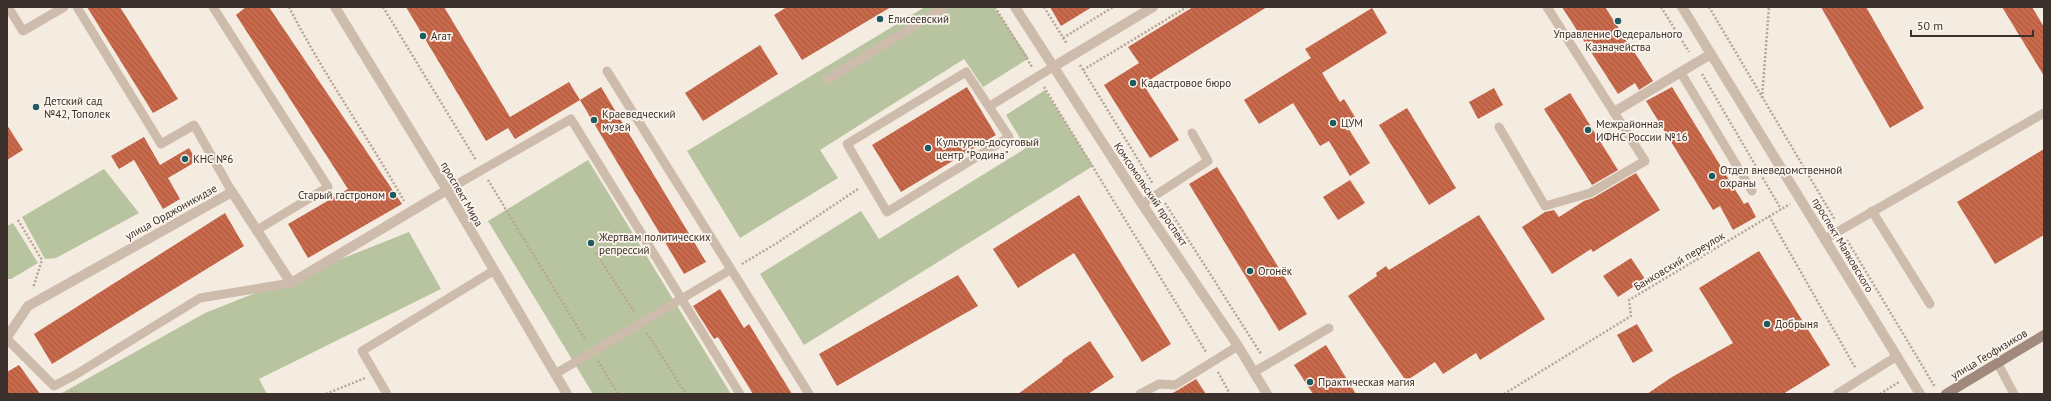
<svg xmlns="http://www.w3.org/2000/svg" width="2051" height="401" viewBox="0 0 2051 401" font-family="'PT Sans',sans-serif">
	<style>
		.green { fill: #b8c4a0 }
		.building { fill: url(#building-back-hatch) }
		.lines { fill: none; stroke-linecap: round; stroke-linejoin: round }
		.path { stroke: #b9a596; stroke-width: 2.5; stroke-dasharray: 2 2; stroke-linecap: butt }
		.service { stroke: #cdbbac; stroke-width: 9 }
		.minor { stroke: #cdbbac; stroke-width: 10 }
		.tertiary { stroke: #cdbbac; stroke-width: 10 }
		.secondary { stroke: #a18a7d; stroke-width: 10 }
		.poi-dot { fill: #1f5a5e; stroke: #fbf5ee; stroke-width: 1.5 }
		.labels { text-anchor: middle; stroke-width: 3.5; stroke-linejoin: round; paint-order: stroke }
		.poi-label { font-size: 11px; fill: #3b302b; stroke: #fbf5ee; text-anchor: start }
		.street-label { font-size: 11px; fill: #3b302b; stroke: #fbf5ee }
	</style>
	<defs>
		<pattern id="building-back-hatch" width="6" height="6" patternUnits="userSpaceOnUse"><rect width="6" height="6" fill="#c8694b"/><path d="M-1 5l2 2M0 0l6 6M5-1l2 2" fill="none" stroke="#a4573f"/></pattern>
	</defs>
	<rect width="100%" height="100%" fill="#f4ebe1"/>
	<!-- green -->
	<g class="green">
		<polygon points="925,7 994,7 1029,58 983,87 964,59 820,150 838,178 740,238 687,151"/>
		<polygon points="1045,90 1093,166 804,345 760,274 861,211 879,239 1026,148 1006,115"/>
		<polygon points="588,160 731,394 593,394 488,221"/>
		<polygon points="104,169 139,213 56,258 45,259 22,217"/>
		<polygon points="13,223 38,263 11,279 7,279 7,226"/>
		<polygon points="409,232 441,289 259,379 267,394 60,394 205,313"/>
	</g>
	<!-- building -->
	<g class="building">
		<polygon points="87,7 120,7 178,99 153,113"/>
		<polygon points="246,7 269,7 402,204 308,258 288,224 348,189 236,15"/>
		<polygon points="406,7 444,7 510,117 569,82 580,100 515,139 508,128 486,141"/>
		<polygon points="787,7 891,7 802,60 774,15"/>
		<polygon points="1050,7 1092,7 1061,26"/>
		<polygon points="1193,7 1267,7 1143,84 1179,140 1150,158 1104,85 1139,63 1128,47"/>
		<polygon points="1562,7 1605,7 1653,81 1639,90 1635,83 1618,94"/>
		<polygon points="1821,7 1866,7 1924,108 1890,128"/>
		<polygon points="2002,7 2032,7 2044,27 2044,76"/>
		<polygon points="1372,8 1387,33 1322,73 1340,102 1344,99 1358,122 1348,128 1370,163 1350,176 1329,141 1320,146 1293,103 1259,124 1244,100 1311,58 1305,49"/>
		<polygon points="760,45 778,74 703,121 685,93"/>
		<polygon points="601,87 706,262 684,274 580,100"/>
		<polygon points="967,87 996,135 901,192 872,145"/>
		<polygon points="1672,87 1744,204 1748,202 1756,217 1733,230 1720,206 1713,210 1646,101"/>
		<polygon points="1494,88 1503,105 1478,119 1469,102"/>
		<polygon points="1570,93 1618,170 1592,185 1544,109"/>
		<polygon points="1407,108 1456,188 1429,205 1379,125"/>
		<polygon points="7,125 23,150 7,160"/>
		<polygon points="144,137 160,165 189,148 197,161 168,178 180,199 163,209 134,160 119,169 111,156"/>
		<polygon points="2044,149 2044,235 1995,264 1957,202"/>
		<polygon points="1217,167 1307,314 1279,331 1189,184"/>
		<polygon points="1636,173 1660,210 1593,252 1591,249 1552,274 1522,227 1545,212 1554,210 1559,217 1584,201 1593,198"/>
		<polygon points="1350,180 1365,203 1338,220 1323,197"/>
		<polygon points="1079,195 1171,344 1142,362 1074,253 1018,288 993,249"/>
		<polygon points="225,213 244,246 52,364 34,334"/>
		<polygon points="1479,215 1545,319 1480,360 1476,353 1443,374 1435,362 1406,381 1348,296 1377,276 1376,273 1386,266 1389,270"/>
		<polygon points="1759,251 1830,365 1783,394 1647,394 1672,377 1733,343 1699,288"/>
		<polygon points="1631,258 1645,279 1618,297 1603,276"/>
		<polygon points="958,275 978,306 837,386 819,354"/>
		<polygon points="720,289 744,328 749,324 792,394 753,394 718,337 714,339 693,306"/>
		<polygon points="1637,324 1653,351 1633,363 1617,335"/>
		<polygon points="1090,341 1114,377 1088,394 1018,394 1063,361 1062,360"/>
		<polygon points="1326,345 1356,394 1313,394 1294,365"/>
		<polygon points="19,365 40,394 7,394 7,372"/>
		<polygon points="1196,379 1206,394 1171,394 1178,390"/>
	</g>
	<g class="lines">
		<!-- path -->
		<g class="path">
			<path d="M289,7c34,67 78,128 115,194"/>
			<polyline points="383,7 476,160"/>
			<polyline points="995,7 1032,67"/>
			<polyline points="1044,7 1067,44"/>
			<polyline points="1661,7 1689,52"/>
			<polyline points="1709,7 1835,220"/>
			<polyline points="1063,38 1113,7"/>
			<polyline points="1080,65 1153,184"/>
			<polyline points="1083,70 1187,7"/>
			<polyline points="1702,74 1781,209"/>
			<polyline points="1044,87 1206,352"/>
			<polyline points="1762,98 1769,7"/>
			<polyline points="488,180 586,341"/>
			<polyline points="1165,203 1261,354"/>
			<polyline points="1769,216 1856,369"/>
			<polyline points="18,220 42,260 33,288"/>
			<polyline points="1847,240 1935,387"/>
			<polyline points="596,253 635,313"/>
			<polyline points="742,264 777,243 858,189"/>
			<polyline points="647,333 686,394"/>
			<polyline points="598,361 618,394"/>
			<polyline points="1218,372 1230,394"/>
			<polyline points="71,391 82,394"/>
			<polyline points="326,394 365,378"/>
			<polyline points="1504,394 1631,316 1629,300 1790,204"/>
			<polyline points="1880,394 1899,382"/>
		</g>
		<!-- service -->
		<g class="service">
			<polyline points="8,7 23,31 64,7"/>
			<polyline points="77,7 161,144 194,125 232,192"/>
			<polyline points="213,7 328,187 257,230"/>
			<polyline points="607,71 809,394"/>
			<polygon points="966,72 1009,137 887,212 847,144"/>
			<polyline points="1681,73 1752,191"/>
			<polyline points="828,79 945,7"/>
			<polyline points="990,106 1053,67"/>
			<polyline points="1499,127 1545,206 1590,193 1645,161 1547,7"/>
			<polyline points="447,190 571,119 740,394"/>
			<polyline points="1142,204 1208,161 1192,133"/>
			<polyline points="1872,211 1930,304"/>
			<polyline points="1825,239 2044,113"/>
			<polyline points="7,339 54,386 75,375 200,298 291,283"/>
			<polyline points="1998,364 2014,394"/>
			<polyline points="1254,372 1329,328"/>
			<polyline points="555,374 730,270"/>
			<polyline points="387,394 362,351 493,271"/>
			<polyline points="1140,394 1159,384 1175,385 1238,346"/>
			<polyline points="1837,394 1897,356"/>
		</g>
		<!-- minor -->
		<g class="minor">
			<polyline points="335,7 447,190 567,394"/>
			<polyline points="1015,7 1142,204 1238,346 1267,394"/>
			<polyline points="1053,67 1153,7"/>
			<polyline points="1614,112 1711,54"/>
			<polyline points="7,337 28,306 232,192 291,283 447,190"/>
		</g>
		<!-- tertiary -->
		<polyline class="tertiary" points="1682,7 1920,394"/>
		<!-- secondary -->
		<polyline class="secondary" points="1946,394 2044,335"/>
	</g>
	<!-- markers -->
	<g class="poi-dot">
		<circle cx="880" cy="19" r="4"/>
		<circle cx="1618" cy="21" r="4"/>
		<circle cx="423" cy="36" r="4"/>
		<circle cx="1133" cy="83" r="4"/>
		<circle cx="36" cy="107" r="4"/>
		<circle cx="594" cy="120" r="4"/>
		<circle cx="1333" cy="123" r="4"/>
		<circle cx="1588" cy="130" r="4"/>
		<circle cx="928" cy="148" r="4"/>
		<circle cx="185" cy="159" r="4"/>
		<circle cx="1712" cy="176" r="4"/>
		<circle cx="393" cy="195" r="4"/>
		<circle cx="591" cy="243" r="4"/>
		<circle cx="1250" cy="271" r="4"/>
		<circle cx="1767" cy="324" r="4"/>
		<circle cx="1310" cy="382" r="4"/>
	</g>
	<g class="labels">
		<!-- poi labels -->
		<g class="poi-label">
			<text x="888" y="23">Елисеевский</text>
			<text x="1618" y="38" text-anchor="middle">Управление Федерального<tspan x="1618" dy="13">Казначейства</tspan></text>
			<text x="431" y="40">Агат</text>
			<text x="1141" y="87">Кадастровое бюро</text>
			<text x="44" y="105">Детский сад<tspan x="44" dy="13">№42, Тополек</tspan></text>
			<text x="602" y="118">Краеведческий<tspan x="602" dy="13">музей</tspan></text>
			<text x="1341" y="127">ЦУМ</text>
			<text x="1596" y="128">Межрайонная<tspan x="1596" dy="13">ИФНС России №16</tspan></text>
			<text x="936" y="146">Культурно-досуговый<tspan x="936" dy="13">центр "Родина"</tspan></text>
			<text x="193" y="163">КНС №6</text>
			<text x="1720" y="174">Отдел вневедомственной<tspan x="1720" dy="13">охраны</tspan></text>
			<text x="385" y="199" text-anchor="end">Старый гастроном</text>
			<text x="599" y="241">Жертвам политических<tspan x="599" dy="13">репрессий</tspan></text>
			<text x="1258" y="275">Огонёк</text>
			<text x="1775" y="328">Добрыня</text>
			<text x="1318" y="386">Практическая магия</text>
		</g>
		<!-- street labels -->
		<g class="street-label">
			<text transform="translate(462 194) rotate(60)" y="4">проспект Мира</text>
			<text transform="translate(1151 194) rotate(56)" y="4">Комсомольский проспект</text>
			<text transform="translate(171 212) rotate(-29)" y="4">улица Орджоникидзе</text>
			<text transform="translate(1843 245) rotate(59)" y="4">проспект Маяковского</text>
			<text transform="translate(1679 261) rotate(-31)" y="4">Банковский переулок</text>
			<text transform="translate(1989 354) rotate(-31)" y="4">улица Геофизиков</text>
		</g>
	</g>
	<!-- border -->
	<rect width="2051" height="401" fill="none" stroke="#3b302b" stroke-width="16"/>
	<!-- scale -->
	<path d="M1911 30v6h122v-6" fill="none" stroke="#3b302b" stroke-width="2"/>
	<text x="1917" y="30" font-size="12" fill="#3b302b" stroke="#fbf5ee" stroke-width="3" paint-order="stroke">50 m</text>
</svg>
